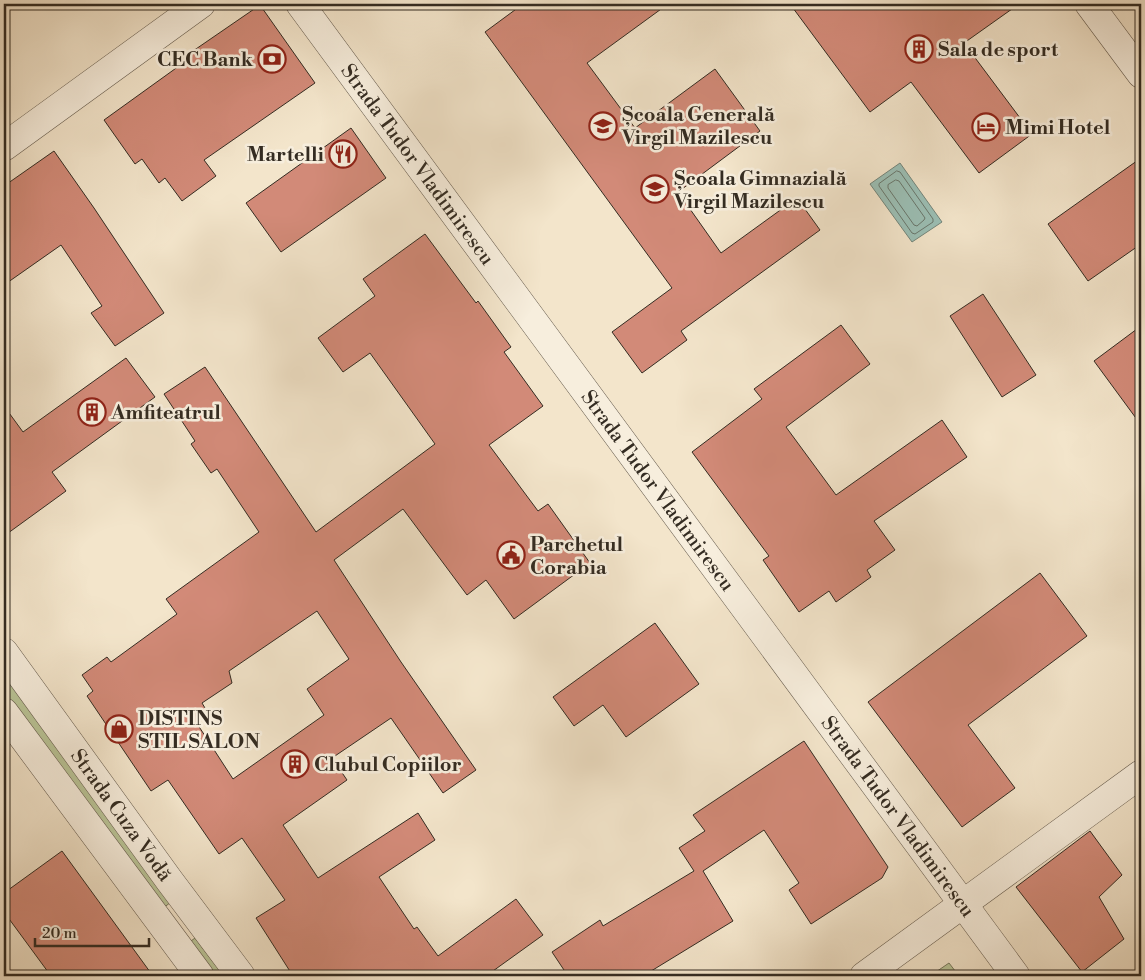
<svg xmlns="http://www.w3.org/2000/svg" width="1145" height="980" viewBox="0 0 1145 980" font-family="'Libre Bodoni',serif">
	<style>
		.green { fill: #bac598; stroke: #77785d }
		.water { fill: #9bbfb5; stroke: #72847a }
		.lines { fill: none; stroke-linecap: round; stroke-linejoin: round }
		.shore { stroke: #68766c; stroke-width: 1 }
		.building { fill: #d28a78; stroke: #342c22; fill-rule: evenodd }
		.minor-casing { stroke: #645a4c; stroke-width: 29 }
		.tertiary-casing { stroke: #645a4c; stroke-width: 29 }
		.minor { stroke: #f7eedd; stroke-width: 28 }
		.tertiary { stroke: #f7eedd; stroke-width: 28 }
		.labels { text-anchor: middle; stroke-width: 5; stroke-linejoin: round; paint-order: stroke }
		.poi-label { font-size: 20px; font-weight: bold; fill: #342c22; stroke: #f7eedd; text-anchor: start }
		.street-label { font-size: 20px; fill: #342c22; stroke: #f7eedd }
	</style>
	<rect width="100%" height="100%" fill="#f3e5cb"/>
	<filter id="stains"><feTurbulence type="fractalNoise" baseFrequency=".004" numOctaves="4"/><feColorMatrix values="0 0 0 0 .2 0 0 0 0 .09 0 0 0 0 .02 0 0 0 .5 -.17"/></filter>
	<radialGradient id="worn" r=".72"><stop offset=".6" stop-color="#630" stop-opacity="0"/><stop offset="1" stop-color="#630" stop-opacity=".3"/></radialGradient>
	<!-- green -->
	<g class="green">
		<polygon points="4,672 171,902 162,909 4,693"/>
		<polygon points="195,938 224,976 211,976 187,944"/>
		<polygon points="949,963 959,976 930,976"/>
	</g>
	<!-- water -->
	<polygon class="water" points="900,163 942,222 912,242 870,184"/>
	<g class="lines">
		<!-- shore -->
		<g class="shore">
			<polygon points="897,171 900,172 933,219 933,222 915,234 912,233 879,186 879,184"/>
			<polygon points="896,180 899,181 925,218 924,220 917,226 914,225 888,188 888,185"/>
		</g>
	</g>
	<!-- building -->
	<g class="building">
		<polygon points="523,4 668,4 587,63 635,128 715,69 760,131 678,192 721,253 797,198 820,230 681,331 687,340 642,373 612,332 672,288 485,32"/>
		<polygon points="790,4 1019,4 964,43 1032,134 979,173 911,82 870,112"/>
		<polygon points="260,5 315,83 204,160 216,176 182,201 165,178 159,183 142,159 135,164 104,120 179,66 177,62"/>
		<polygon points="351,128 386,178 281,252 246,203"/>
		<polygon points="54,151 94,208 164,313 115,346 91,313 102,306 61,245 4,285 4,186"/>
		<polygon points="1141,158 1141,244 1088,281 1048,224"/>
		<path d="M425,234l51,69 2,-2 33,46 -7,5 39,54 -54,39 49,66 10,-7 42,59 -76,56 -28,-39 -19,15 -64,-86 -69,51 67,102 75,108 -33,23 -52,-75 -59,40 15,22 -64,45 35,53 100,-65 17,27 -56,37 35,52 3,-2 21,29 78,-57 27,36 -57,41h-193l-37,-58 29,-18 -43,-62 -23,16 -51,-74 -17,11 -64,-95 6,-5 -11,-16 25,-18 4,5 66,-48 -11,-15 93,-67 -42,-63 -6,4 -20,-29 4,-3 -31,-47 41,-27 111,165 119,-88 -65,-91 -27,19 -25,-34 57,-42 -12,-17zM317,611l32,48 -42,30 17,26 -91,64 -37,-57 12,-9 -6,-10 30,-20 -3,-12z"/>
		<polygon points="983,294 1036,375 1002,397 950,316"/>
		<polygon points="841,325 870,364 786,427 836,495 942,420 967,457 874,521 895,550 867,570 871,577 836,602 829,591 799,612 763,560 769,556 692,452 762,399 754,389"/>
		<polygon points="1141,326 1141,425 1094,361"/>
		<polygon points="126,358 155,397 52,472 66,491 4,536 4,406 23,432"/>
		<polygon points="1040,573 1087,636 968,725 1015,788 962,827 868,702"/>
		<polygon points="655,623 699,684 626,737 603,705 574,726 553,697"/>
		<polygon points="804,741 888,867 882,878 811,924 789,890 799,883 764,830 703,871 733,921 643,976 568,976 552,952 600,920 603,926 694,871 679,848 705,831 693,815"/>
		<polygon points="1090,831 1122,875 1099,897 1124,939 1082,972 1016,887"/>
		<polygon points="62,851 153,976 51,976 4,912 4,893"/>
	</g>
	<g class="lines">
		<!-- minor casing -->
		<g class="minor-casing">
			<g id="minor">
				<polyline points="1089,4 1141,74"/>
				<polyline points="4,147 201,4"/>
				<path id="s1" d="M4,652l165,228 72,96"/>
				<polyline points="4,712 200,976"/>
				<polyline points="864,976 1141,774"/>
			</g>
		</g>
		<!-- tertiary casing -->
		<g class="tertiary-casing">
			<g id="tertiary">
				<path id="s2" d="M300,4l716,972"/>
			</g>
		</g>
		<!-- minor -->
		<use href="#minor" class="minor"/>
		<!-- tertiary -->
		<use href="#tertiary" class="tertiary"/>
	</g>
	<!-- icons -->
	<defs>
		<g id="building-ring" transform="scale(1.4375)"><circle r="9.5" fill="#f7eedd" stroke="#8f2418" stroke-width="1.5"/><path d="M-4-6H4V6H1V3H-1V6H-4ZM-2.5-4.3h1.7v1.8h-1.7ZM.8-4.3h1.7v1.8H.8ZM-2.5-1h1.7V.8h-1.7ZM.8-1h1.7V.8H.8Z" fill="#8f2418"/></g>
		<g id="bank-ring" transform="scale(1.4375)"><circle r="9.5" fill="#f7eedd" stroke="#8f2418" stroke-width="1.5"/><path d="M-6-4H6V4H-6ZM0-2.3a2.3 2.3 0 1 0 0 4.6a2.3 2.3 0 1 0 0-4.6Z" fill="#8f2418"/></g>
		<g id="school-ring" transform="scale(1.4375)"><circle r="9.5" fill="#f7eedd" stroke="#8f2418" stroke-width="1.5"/><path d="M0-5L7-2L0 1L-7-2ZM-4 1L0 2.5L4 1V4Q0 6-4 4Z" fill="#8f2418"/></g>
		<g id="hotel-ring" transform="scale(1.4375)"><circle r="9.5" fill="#f7eedd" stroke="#8f2418" stroke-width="1.5"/><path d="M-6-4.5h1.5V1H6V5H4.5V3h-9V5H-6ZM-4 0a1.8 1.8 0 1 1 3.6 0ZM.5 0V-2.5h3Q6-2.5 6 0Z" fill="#8f2418"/></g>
		<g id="restaurant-ring" transform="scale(1.4375)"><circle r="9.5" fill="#f7eedd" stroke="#8f2418" stroke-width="1.5"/><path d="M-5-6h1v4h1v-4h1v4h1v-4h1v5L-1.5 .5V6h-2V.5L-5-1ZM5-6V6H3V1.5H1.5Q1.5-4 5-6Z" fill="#8f2418"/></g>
		<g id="civic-ring" transform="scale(1.4375)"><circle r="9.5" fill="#f7eedd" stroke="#8f2418" stroke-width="1.5"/><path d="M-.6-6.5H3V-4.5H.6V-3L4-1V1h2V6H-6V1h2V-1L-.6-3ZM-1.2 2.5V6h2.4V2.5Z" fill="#8f2418"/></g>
		<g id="shop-ring" transform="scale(1.4375)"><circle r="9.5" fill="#f7eedd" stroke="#8f2418" stroke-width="1.5"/><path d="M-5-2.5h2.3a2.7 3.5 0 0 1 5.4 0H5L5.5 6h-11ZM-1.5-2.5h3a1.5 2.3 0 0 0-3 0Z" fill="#8f2418"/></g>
	</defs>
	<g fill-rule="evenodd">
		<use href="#building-ring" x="919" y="49"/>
		<use href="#bank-ring" x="272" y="59"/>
		<use href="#school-ring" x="603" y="126"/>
		<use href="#hotel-ring" x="986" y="127"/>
		<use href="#restaurant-ring" x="343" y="154"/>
		<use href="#school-ring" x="655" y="189"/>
		<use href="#building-ring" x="92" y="412"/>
		<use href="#civic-ring" x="511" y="555"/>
		<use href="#shop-ring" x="119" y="729"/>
		<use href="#building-ring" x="295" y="764"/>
	</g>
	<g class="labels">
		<!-- poi labels -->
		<g class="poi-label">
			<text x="938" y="56">Sala de sport</text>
			<text x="253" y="66" text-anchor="end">CEC Bank</text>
			<text x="622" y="121">Școala Generală<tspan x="622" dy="23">Virgil Mazilescu</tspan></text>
			<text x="1005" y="134">Mimi Hotel</text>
			<text x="324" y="161" text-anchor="end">Martelli</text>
			<text x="674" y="185">Școala Gimnazială<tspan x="674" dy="23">Virgil Mazilescu</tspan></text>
			<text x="111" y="419">Amfiteatrul</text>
			<text x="530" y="551">Parchetul<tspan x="530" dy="23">Corabia</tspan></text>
			<text x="138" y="725">DISTINS<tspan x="138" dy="23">STIL SALON</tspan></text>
			<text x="314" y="771">Clubul Copiilor</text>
		</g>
		<!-- street labels -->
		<g class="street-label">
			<text dy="7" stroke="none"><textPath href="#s2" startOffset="199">Strada Tudor Vladimirescu</textPath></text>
			<text dy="7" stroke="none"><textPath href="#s2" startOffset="604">Strada Tudor Vladimirescu</textPath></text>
			<text dy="7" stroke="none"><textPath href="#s1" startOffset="201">Strada Cuza Vodă</textPath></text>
			<text dy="7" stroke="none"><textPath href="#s2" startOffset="1009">Strada Tudor Vladimirescu</textPath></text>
		</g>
	</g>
	<!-- margin -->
	<rect width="1145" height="980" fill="none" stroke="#f3e5cb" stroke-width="20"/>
	<rect x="5" y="5" width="1135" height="970" fill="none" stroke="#342c22" stroke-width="2.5"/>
	<rect x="10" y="10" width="1125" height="960" fill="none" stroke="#342c22"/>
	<!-- scale -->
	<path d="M35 938v8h114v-8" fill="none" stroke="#342c22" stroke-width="2.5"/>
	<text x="42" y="938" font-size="15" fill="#342c22" stroke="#f7eedd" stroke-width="4" paint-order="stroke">20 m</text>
	<rect width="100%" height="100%" filter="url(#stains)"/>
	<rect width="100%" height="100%" fill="url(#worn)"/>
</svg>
